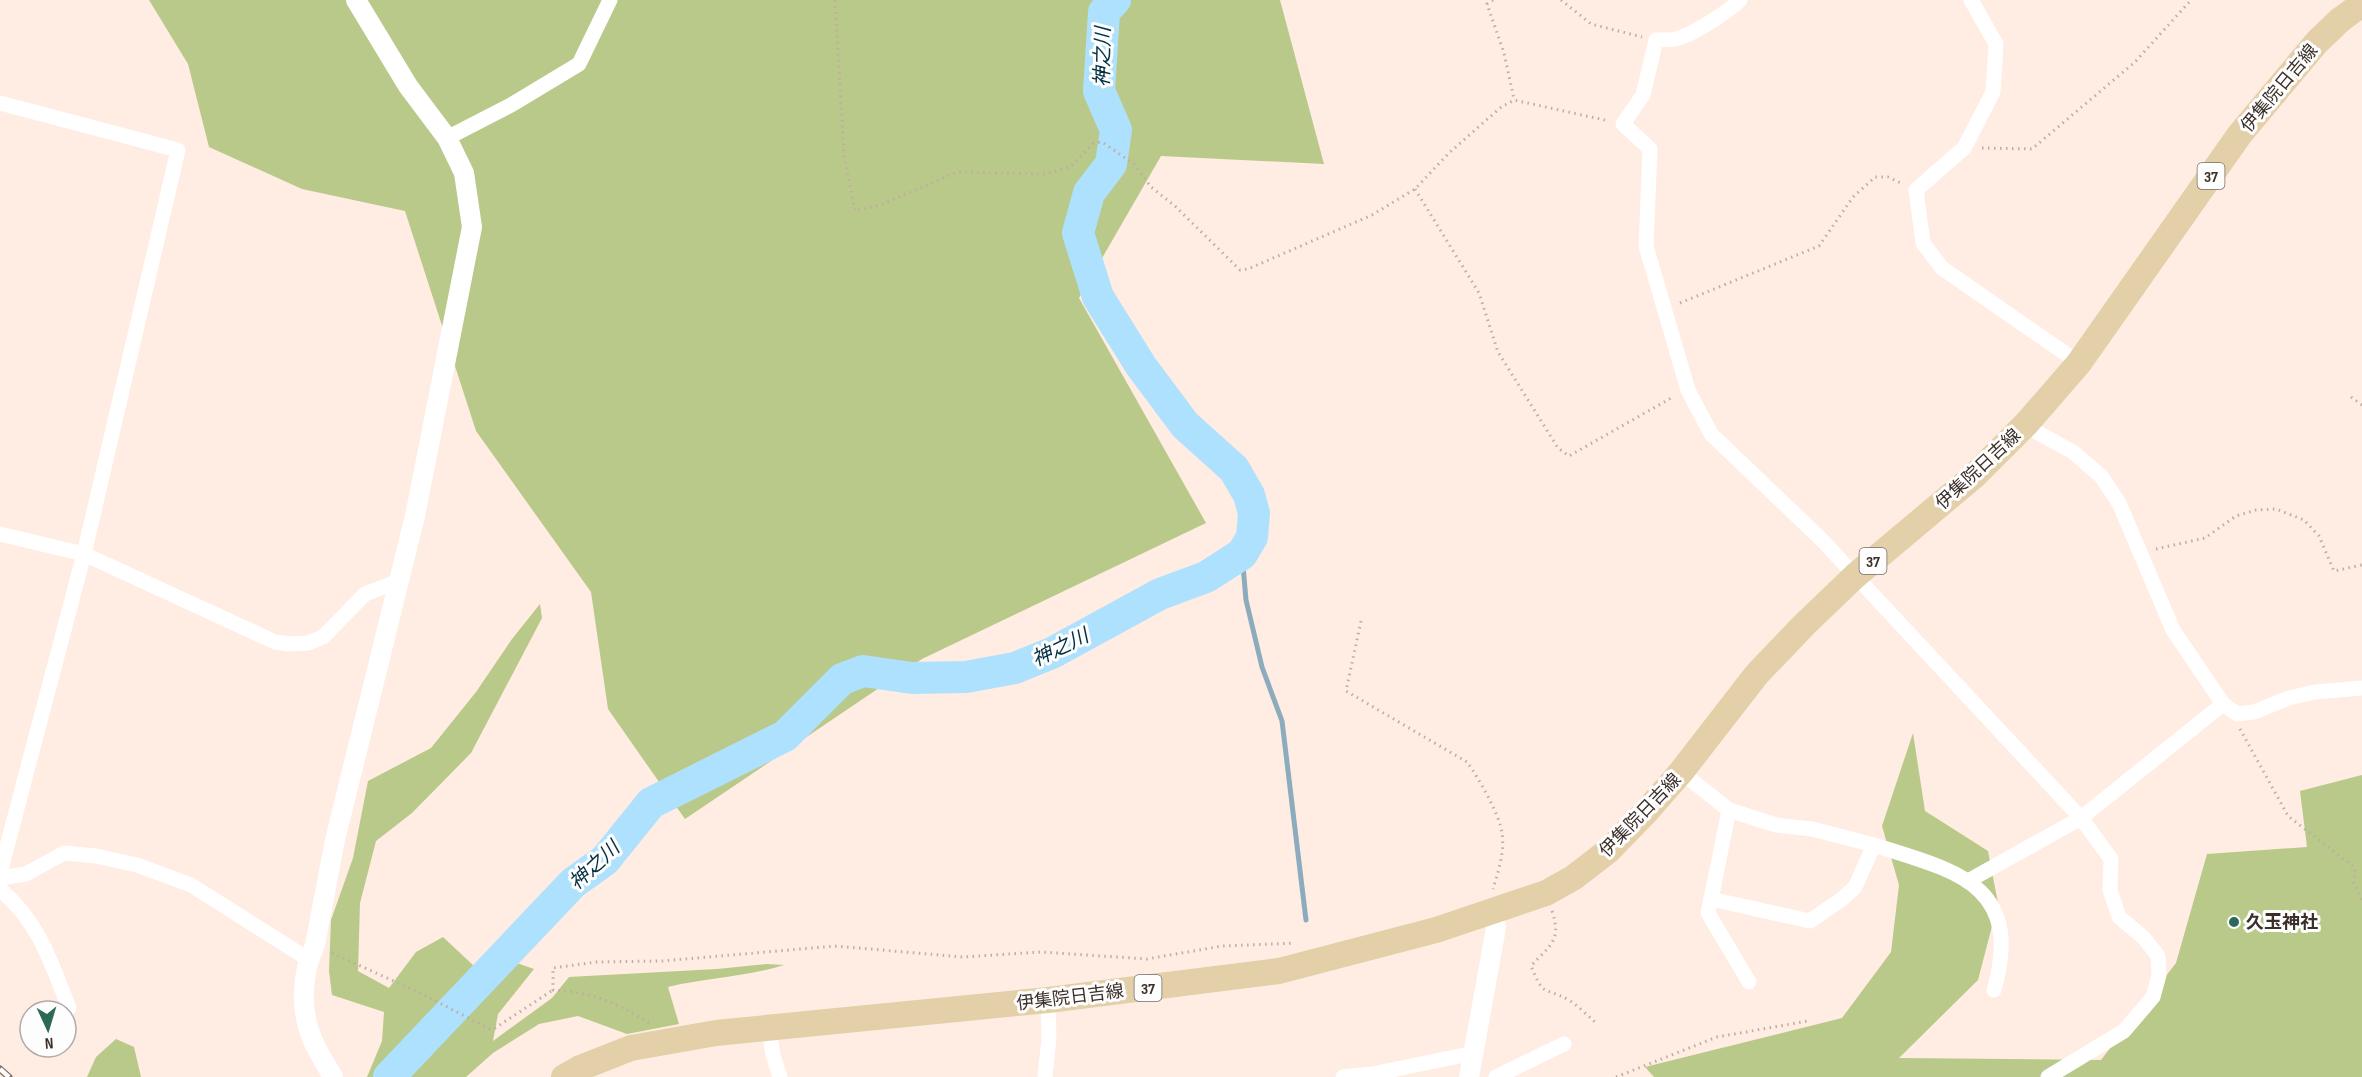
<svg xmlns="http://www.w3.org/2000/svg" width="2362" height="1077" viewBox="0 0 2362 1077" font-family="'Sofia Sans Condensed','Noto Sans JP',sans-serif">
	<style>
		.green { fill: #b9c989 }
		.lines { fill: none; stroke-linecap: round; stroke-linejoin: round }
		.stream { stroke: #8cacbd; stroke-width: 5 }
		.river { stroke: #aee1fd; stroke-width: 32 }
		.path { stroke: #bdada4; stroke-width: 3; stroke-dasharray: 1.5 4.5; stroke-linecap: butt }
		.minor { stroke: #fff; stroke-width: 15 }
		.tertiary { stroke: #fff; stroke-width: 20 }
		.primary { stroke: #e3d0a9; stroke-width: 26 }
		.rail-casing { stroke: #7c6d66; stroke-width: 7 }
		.rail { stroke: #fdfdfd; stroke-width: 4.5; stroke-dasharray: 14; stroke-linecap: butt }
		.poi-dot { fill: #2c6a57; stroke: #fdfdfd; stroke-width: 2 }
		.labels { text-anchor: middle; stroke-width: 6; stroke-linejoin: round; paint-order: stroke }
		.shield { fill: #fdfdfd; stroke: #756d69; stroke-width: 1.5 }
		.shield-label { font-size: 16px; font-weight: bold; fill: #3b2f29 }
		.street-label { font-size: 18px; fill: #3b2f29; stroke: #fdfdfd }
		.poi-label { font-size: 18px; font-weight: bold; fill: #3b2f29; stroke: #fdfdfd; text-anchor: start }
		.water-label { font-size: 20px; font-style: italic; fill: #032f41; stroke: #fdfdfd }
	</style>
	<rect width="100%" height="100%" fill="#ffece2"/>
	<!-- green -->
	<g class="green">
		<polygon points="149,0 1280,0 1324,164 1161,156 1079,298 1206,523 922,659 685,819 608,709 591,592 476,431 405,211 302,189 209,147 188,64"/>
		<path d="M540,604l2,14 -71,135 -59,60 -36,28 -16,62 -2,68 31,17 27,-36 27,-15 48,45 20,-21 23,8 -36,45 -5,27 59,-43 17,-21 148,-8 49,-5 18,1c-38,12 -78,13 -116,22l11,37 -52,10 -49,-18 -39,8 -46,29 -27,24h-99l15,-36 2,-29 -52,-17 -3,-24 2,-51 22,-62 15,-77 63,-33 45,-56 36,-53z"/>
		<polygon points="1913,733 1925,811 1988,851 1998,903 1978,980 1899,1058 2101,1060 2176,963 2207,854 2307,847 2300,791 2362,775 2362,1077 1654,1077 1645,1067 1842,1018 1891,952 1899,885 1882,826"/>
		<polygon points="116,1039 134,1047 141,1077 87,1077 96,1057"/>
	</g>
	<g class="lines">
		<!-- stream -->
		<polyline class="stream" points="1242,554 1246,600 1262,667 1282,721 1306,920"/>
		<!-- river -->
		<polyline class="river" points="389,1077 573,883 605,860 651,803 785,736 842,679 863,671 912,678 966,677 1015,668 1052,653 1160,594 1206,577 1242,554 1252,537 1254,513 1249,495 1234,469 1185,425 1141,366 1098,297 1078,233 1089,193 1111,164 1116,130 1099,91 1104,12 1115,0"/>
		<!-- path -->
		<g class="path">
			<polyline points="835,0 844,154 855,211 883,204 957,172 1044,174 1070,167 1094,143 1102,142 1134,164 1151,187 1176,207 1240,270 1248,269 1372,215 1415,189 1449,153 1500,108 1514,100 1609,121"/>
			<polyline points="1493,0 1487,4 1504,53 1514,99"/>
			<polyline points="1561,0 1591,24 1642,37"/>
			<polyline points="1982,148 2032,149 2135,62 2191,0"/>
			<polyline points="1415,189 1479,293 1498,352 1558,448 1569,456 1673,397"/>
			<polyline points="1680,303 1819,246 1853,197 1875,177 1888,177 1903,184"/>
			<polyline points="2351,397 2362,405"/>
			<polyline points="2156,549 2205,538 2236,516 2256,510 2276,509 2304,520 2319,536 2334,571 2362,565"/>
			<path d="M1361,621l-15,70 121,71c11,15 33,53 35,71 3,19 -4,39 -9,56"/>
			<polyline points="2240,729 2288,816 2355,868 2354,883 2362,900"/>
			<path d="M1552,911c10,30 -2,34 -21,55 13,32 12,20 38,34 9,6 18,15 26,22"/>
			<polyline points="332,953 420,993 490,1029 495,1028 553,990"/>
			<path d="M649,1023c-35,-22 -55,-30 -96,-33v-22l43,-6 66,-1 173,-15 128,11 78,-5 106,7 75,-13 72,-3"/>
			<polyline points="1616,1077 1717,1037 1808,1021"/>
		</g>
		<!-- minor -->
		<g class="minor">
			<path d="M1740,0c-12,12 -49,36 -65,39 -6,1 -13,1 -19,1l-13,55 -20,29 27,25 -4,97 42,144 23,44 110,105 260,279 30,41 -1,31 9,27 25,21 14,18 1,19 -6,22 -29,34 -76,46"/>
			<polyline points="1971,0 1996,44 1993,92 1964,148 1916,190 1923,243 1942,268 2079,363"/>
			<polyline points="0,103 178,150 84,554 0,873"/>
			<polyline points="447,138 511,105 579,64 610,0"/>
			<polyline points="2027,423 2035,431 2073,452 2101,476 2119,503 2173,630 2223,704 2237,714 2254,712 2289,698 2315,692 2362,688"/>
			<polyline points="0,534 84,554 275,642 289,644 308,643 323,637 365,594 399,581"/>
			<polyline points="1681,772 1729,810 1711,899 1810,921 1842,899 1855,887 1874,845 1812,829 1776,825 1729,810"/>
			<path d="M1874,845c82,26 150,39 120,145"/>
			<polyline points="0,878 26,874 64,853 96,856 137,865 191,885 308,959"/>
			<polyline points="1968,881 2081,818 2223,704"/>
			<path d="M0,889c40,35 50,71 69,119"/>
			<polyline points="1711,899 1708,913 1749,982"/>
			<polyline points="769,1029 773,1055 780,1077"/>
			<polyline points="1045,1077 1049,1038 1048,1000"/>
			<polyline points="1343,1077 1372,1074 1474,1053"/>
			<polyline points="1496,1077 1564,1044"/>
		</g>
		<!-- tertiary -->
		<g class="tertiary">
			<path d="M333,1077c-7,-13 -17,-27 -22,-41 -11,-28 -9,-64 4,-91l20,-105 80,-324 57,-289 -8,-54 -17,-35 -39,-52 -52,-86"/>
			<polyline points="1469,1077 1496,928 1493,911"/>
		</g>
		<!-- primary -->
		<polyline class="primary" points="564,1077 580,1068 631,1048 716,1033 1048,1000 1279,971 1436,930 1546,893 1573,878 1608,851 1645,813 1681,772 1757,674 1804,625 1855,576 1974,476 2027,423 2079,363 2240,134 2317,42 2340,20 2362,4"/>
		<!-- rail casing -->
		<g class="rail-casing">
			<polyline id="rail" points="0,1069 9,1077"/>
		</g>
		<!-- rail -->
		<use href="#rail" class="rail"/>
	</g>
	<!-- markers -->
	<circle class="poi-dot" cx="2234" cy="922" r="6"/>
	<g class="labels">
		<!-- shield labels -->
		<g class="shield">
			<rect x="2197.5" y="163" width="27" height="26" rx="4.5"/>
			<rect x="1859.5" y="548" width="27" height="26" rx="4.5"/>
			<rect x="1134.5" y="975" width="27" height="26" rx="4.5"/>
		</g>
		<g class="shield-label">
			<text x="2211" y="182">37</text>
			<text x="1873" y="567">37</text>
			<text x="1148" y="994">37</text>
		</g>
		<!-- street labels -->
		<g class="street-label">
			<text transform="translate(2279 88) rotate(-50)" y="6">伊集院日吉線</text>
			<text transform="translate(1978 469) rotate(-43)" y="6">伊集院日吉線</text>
			<text transform="translate(1640 815) rotate(-46)" y="6">伊集院日吉線</text>
			<text transform="translate(1070 997) rotate(-7)" y="6">伊集院日吉線</text>
		</g>
		<!-- poi labels -->
		<g class="poi-label">
			<text x="2246" y="928">久玉神社</text>
		</g>
		<!-- water labels -->
		<g class="water-label">
			<text transform="translate(1102 57) rotate(-89)" y="7">神之川</text>
			<text transform="translate(1060 647) rotate(-26)" y="7">神之川</text>
			<text transform="translate(594 865) rotate(-43)" y="7">神之川</text>
		</g>
	</g>
	<!-- north arrow -->
	<g transform="translate(48 1029) rotate(176)"><circle r="28" fill="#fdfdfd" stroke="#afaba8" stroke-width="1.5"/>
	<path d="M0-4.5L10 22L0 15L-10 22Z" fill="#2c6a57"/>
	<text y="-9" font-size="16" font-weight="bold" text-anchor="middle" fill="#3b2f29">N</text>
	</g>
</svg>
